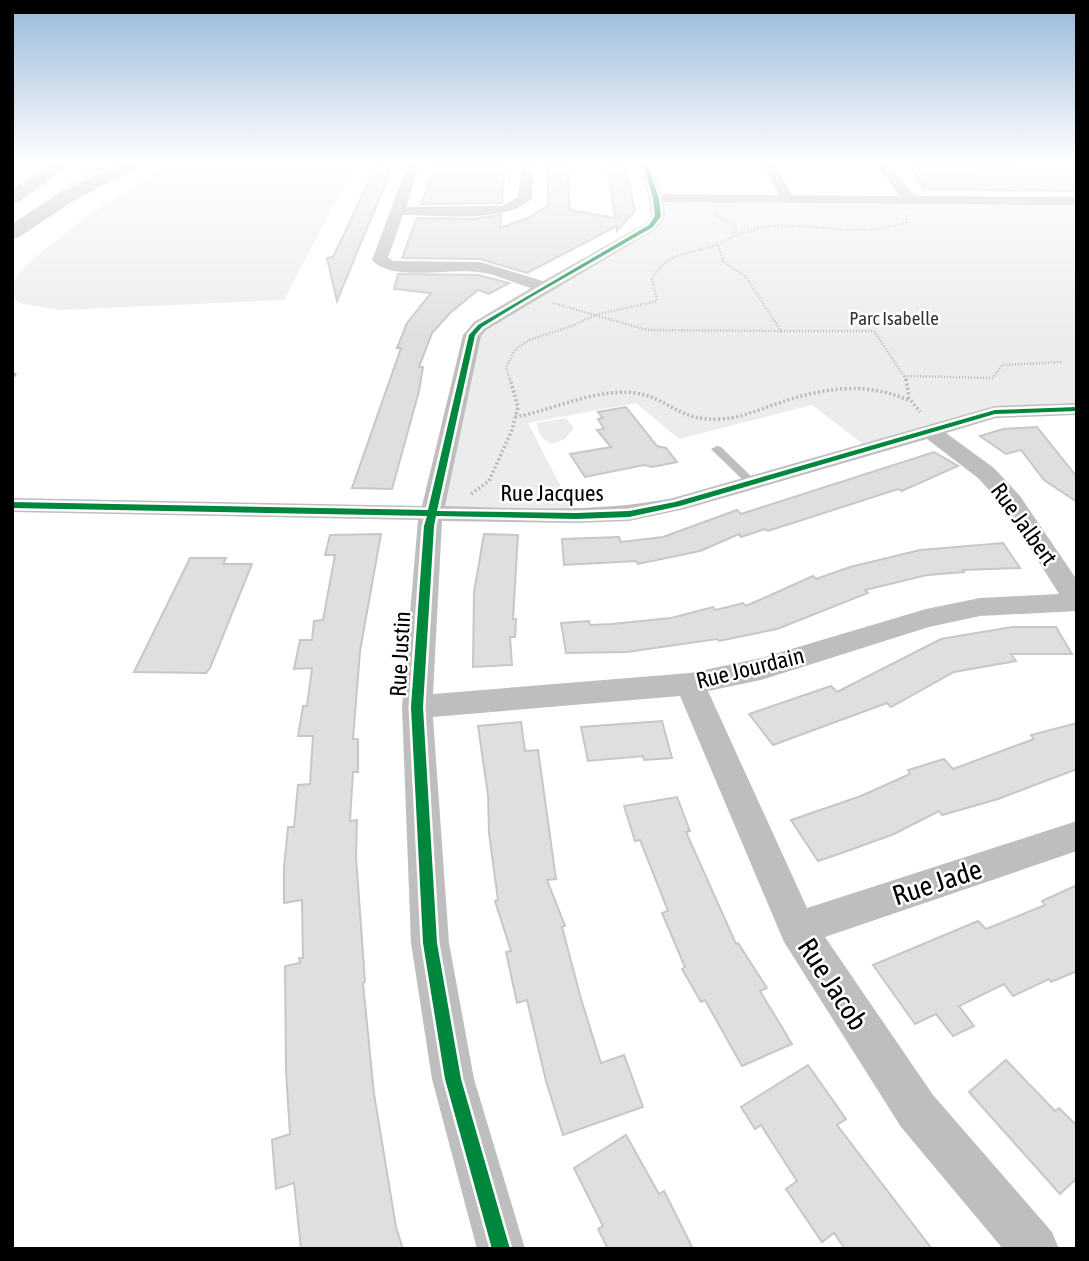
<svg xmlns="http://www.w3.org/2000/svg" width="1089" height="1261" viewBox="0 0 1089 1261" font-family="'Asap Condensed',sans-serif">
	<style>
		.green { fill: #ececec }
		.building { fill: #dfdfdf; stroke: #c7c7c7; stroke-width: 2 }
		.lines { fill: none; stroke-linecap: round; stroke-linejoin: round }
		.path-far1 { stroke: #b9b9b9; stroke-width: 2.5; stroke-dasharray: 1 2; stroke-linecap: butt }
		.path { stroke: #b9b9b9; stroke-width: 3.5; stroke-dasharray: 2 2.5; stroke-linecap: butt }
		.service { fill: #bebebe; fill-rule: evenodd }
		.minor { fill: #bebebe; fill-rule: evenodd }
		.primary { fill: #bebebe; fill-rule: evenodd }
		.motorway { fill: #bebebe; fill-rule: evenodd }
		.cycleway-casing { stroke: #fff; stroke-width: 5 }
		.cycleway { fill: #00873e; fill-rule: evenodd }
		.labels { text-anchor: middle; stroke-width: 5; stroke-linejoin: round; paint-order: stroke }
		.far-park-label { font-size: 19px; fill: #333; stroke: #fff }
		.street-label { font-size: 23px; fill: #000; stroke: #fff }
		.near-street-label { font-size: 28px; fill: #000; stroke: #fff }
	</style>
	<rect width="100%" height="100%" fill="#fff"/>
	<!-- green -->
	<g class="green">
		<polygon points="91,163 126,163 99,173 39,207"/>
		<path d="M174,163h182l-72,137 -223,10 -43,-7c-4,-6 -8,-13 -5,-20 14,-30 129,-106 161,-120z"/>
		<polygon points="656,198 1077,201 1077,411 995,412 868,448 812,405 679,439 636,403 528,423 576,516 430,516 481,331 651,226"/>
		<path d="M566,418l8,10 -9,11 -13,5c-10,-5 -14,-9 -15,-21z"/>
	</g>
	<!-- building -->
	<g class="building">
		<polygon points="437,163 505,163 502,203 421,204"/>
		<polygon points="377,164 391,170 337,301 327,258 333,257"/>
		<polygon points="607,164 625,164 635,211 617,231 617,226 527,273 480,259 402,258 417,218 472,219 501,215 500,228 530,217 548,205 547,166 567,166 570,210 615,218"/>
		<polygon points="909,165 1071,170 1077,175 1077,191 924,189"/>
		<polygon points="398,274 478,275 509,283 489,294 478,290 450,313 432,333 419,367 423,367 419,391 392,489 352,488 401,348 397,348 407,323 431,293 394,289"/>
		<polygon points="626,407 657,446 666,448 677,462 652,467 644,465 585,477 570,454 611,447 597,430 604,429 598,419 603,418 598,412"/>
		<polygon points="1037,427 1077,477 1077,502 1044,480 1021,450 1006,454 980,436 1003,429"/>
		<polygon points="934,452 958,466 902,491 898,489 768,531 765,529 741,537 739,534 700,551 638,564 636,561 564,565 562,539 619,537 621,542 663,537 737,510 741,514"/>
		<polygon points="381,534 360,651 353,739 358,739 358,772 353,772 350,821 357,820 356,857 365,982 363,983 374,1094 396,1227 403,1249 301,1249 294,1183 276,1189 272,1140 290,1134 286,1071 285,966 300,963 299,958 303,958 302,900 284,903 284,867 288,827 294,827 298,785 310,784 313,736 298,736 303,706 307,706 312,668 294,669 300,640 312,640 314,621 323,620 335,555 325,555 330,535"/>
		<polygon points="484,534 518,535 513,619 516,619 515,637 510,637 512,665 473,667 474,592"/>
		<polygon points="1003,543 1020,568 963,570 964,572 927,575 865,590 868,593 777,629 719,641 717,639 627,652 566,653 561,623 589,621 590,625 612,624 671,618 713,607 716,610 743,603 746,606 813,576 816,579 850,567 920,550"/>
		<polygon points="190,558 226,558 223,564 252,564 210,668 206,673 134,672"/>
		<polygon points="1012,627 1056,627 1072,654 1011,654 1016,661 954,672 891,707 887,703 773,745 749,714 831,686 837,692 941,639"/>
		<polygon points="662,721 672,758 644,760 643,756 588,761 581,727"/>
		<polygon points="521,722 525,751 538,750 556,879 547,880 565,926 562,927 581,999 601,1063 624,1055 643,1107 563,1135 546,1081 527,1000 517,1003 506,952 511,951 495,901 498,900 489,833 488,795 478,726"/>
		<polygon points="1077,723 1077,769 998,799 942,815 939,811 894,834 839,854 818,861 791,820 861,796 910,774 908,770 944,759 953,769 1034,739 1031,735"/>
		<polygon points="677,797 690,831 686,832 736,944 738,943 767,988 760,991 792,1044 742,1066 705,1000 701,1002 682,969 685,967 662,913 668,911 640,840 635,841 624,806"/>
		<polygon points="1077,885 1077,971 1051,982 1049,979 1013,996 1004,984 959,1006 974,1026 953,1036 936,1014 915,1024 873,965 978,921 986,929 1045,905 1042,901"/>
		<polygon points="1006,1060 1055,1111 1059,1108 1077,1126 1077,1178 1060,1194 969,1092"/>
		<polygon points="808,1065 846,1119 837,1125 932,1249 845,1249 834,1233 822,1242 786,1189 797,1181 761,1125 755,1129 741,1107"/>
		<polygon points="626,1135 659,1194 664,1191 693,1249 608,1249 598,1229 603,1226 574,1168"/>
	</g>
	<g class="lines">
		<!-- path-far1 -->
		<g class="path-far1">
			<polyline points="714,215 732,224 736,230 732,235"/>
			<polyline points="553,303 647,330 781,331 746,277 723,261 718,244"/>
			<polyline points="781,331 874,331 907,381"/>
			<polyline points="905,376 993,378 1002,365 1062,362"/>
			<path d="M510,381l-4,-14 9,-17 14,-10 43,-14 23,-11 62,-14 -5,-22c10,-22 32,-25 54,-31 20,-6 39,-19 61,-21 47,-5 93,12 139,-5l1,-7"/>
		</g>
		<!-- path -->
		<g class="path">
			<polyline points="906,379 909,398 920,412"/>
			<path d="M515,417c39,-7 80,-29 120,-24 33,4 43,29 86,26 18,-1 35,-8 52,-14 46,-16 89,-25 135,-5"/>
			<polyline points="471,494 489,481 512,430 518,407 510,379"/>
		</g>
		<!-- service -->
		<g class="service">
			<polygon points="12,371 17,374 15,377 12,378"/>
			<polygon points="717,446 721,447 755,480 755,484 747,484 713,451 711,449"/>
		</g>
		<!-- minor -->
		<path class="minor" d="M408,163h12l-14,44 96,-1 16,-9 4,-34h12l-2,35c-23,26 -95,17 -129,17l-15,43 6,3 86,1 63,19 103,-58 5,-7 -2,-18 -10,-35h12l11,31 117,1 -17,-32h12l18,32 108,1 -26,-33h12l29,33 162,1v8l-414,-3 2,14 -9,13 -170,101 -5,6 -36,170c77,2 153,7 228,-8l322,-92 82,-3v12l-81,3 -50,15 48,35 26,28 57,84v31l-97,5 -51,11 -168,53 -53,11 99,217 270,-87v30l-252,86 108,158 119,137 7,17h-56l-102,-122 -117,-185 -104,-246 -247,21 16,226 25,136 51,170h-48l-45,-170 -21,-136 -9,-236 16,-187 -406,-8v-14l410,8 41,-171 11,-13 57,-34c-17,-5 -35,-14 -53,-16 -27,-4 -87,10 -106,-12zM927,439l51,39 25,27 56,89 -79,4 -54,11 -165,49 -71,15 -257,21 9,-173 134,2 53,-2 56,-12z"/>
		<!-- primary -->
		<polygon class="primary" points="123,163 145,163 75,200 19,237 12,239 12,224 61,192"/>
		<!-- motorway -->
		<polygon class="motorway" points="52,163 72,163 19,202 12,204 12,189"/>
		<!-- cycleway casing -->
		<g class="cycleway-casing">
			<polygon id="cycleway" points="643,163 647,163 659,198 661,216 653,227 531,297 482,327 475,335 437,511 576,513 629,511 675,502 995,410 1077,407 1077,411 995,414 680,506 629,517 576,519 436,516 434,526 423,707 437,943 461,1079 510,1249 492,1249 445,1079 423,943 411,707 424,526 427,516 12,508 12,502 428,510 469,335 478,325 649,225 655,216 653,198"/>
		</g>
		<!-- cycleway -->
		<use href="#cycleway" class="cycleway"/>
	</g>
	<!-- sky -->
	<linearGradient id="sky" x2="0" y2="1"><stop stop-color="#97b8d8"/><stop offset="0.48" stop-color="#fff"/><stop offset="1" stop-color="#fff" stop-opacity="0"/></linearGradient>
	<rect width="1089" height="339" fill="url(#sky)"/>
	<g class="labels">
		<!-- far-park labels -->
		<g class="far-park-label">
			<text x="894" y="325">Parc Isabelle</text>
		</g>
		<!-- street labels -->
		<g class="street-label">
			<text x="552" y="501">Rue Jacques</text>
			<text transform="translate(1024 524) rotate(54)" y="8">Rue Jalbert</text>
			<text transform="translate(400 654) rotate(-87)" y="8">Rue Justin</text>
			<text transform="translate(750 668) rotate(-14)" y="8">Rue Jourdain</text>
		</g>
		<!-- near-street labels -->
		<g class="near-street-label">
			<text transform="translate(937 882) rotate(-18)" y="10">Rue Jade</text>
			<text transform="translate(833 984) rotate(57)" y="10">Rue Jacob</text>
		</g>
	</g>
	<!-- border -->
	<rect width="1089" height="1261" fill="none" stroke="#000000" stroke-width="28"/>
</svg>
